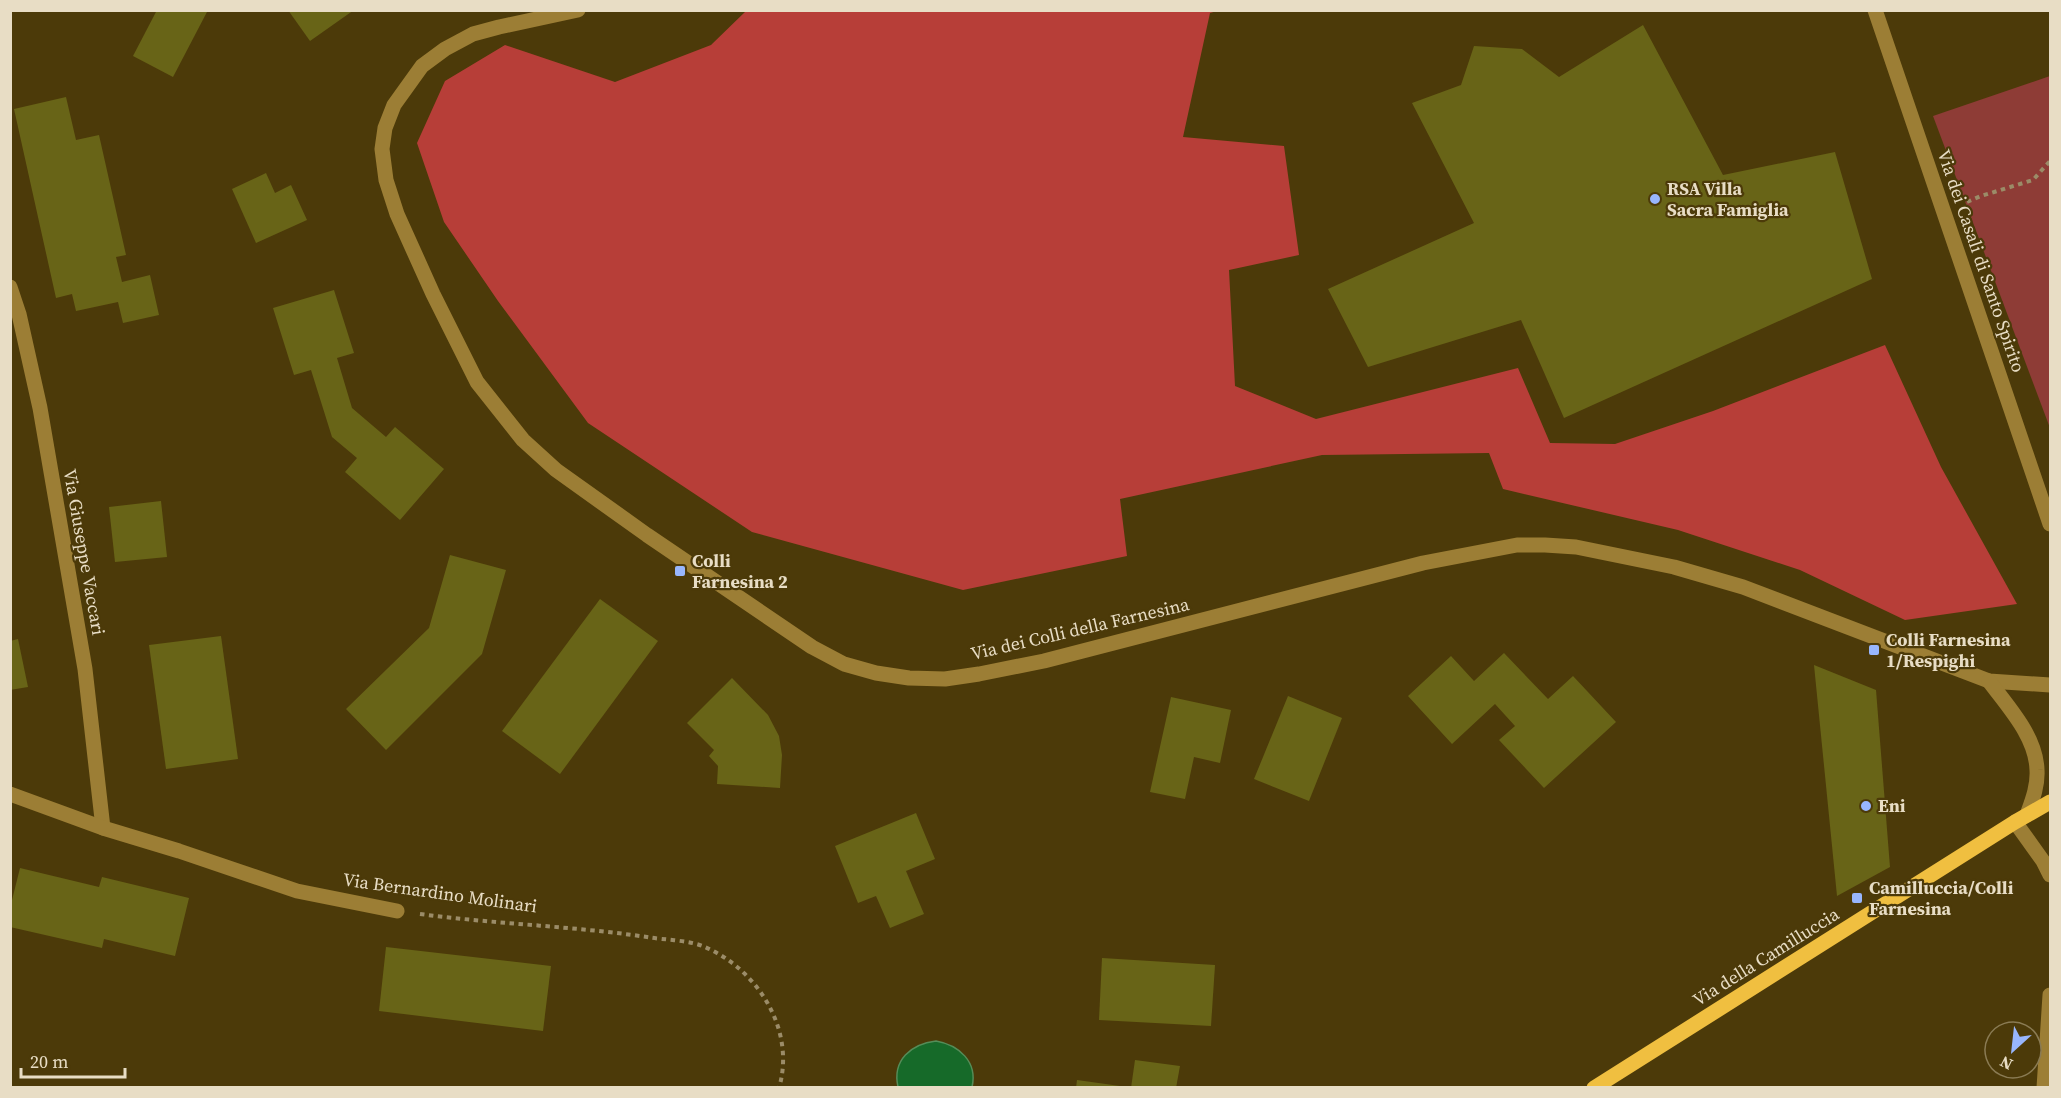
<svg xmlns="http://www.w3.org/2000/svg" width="2061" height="1098" viewBox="0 0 2061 1098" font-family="'Source Serif 4',serif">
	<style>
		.green { fill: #8e3c36 }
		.forest { fill: #b73e38 }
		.water { fill: #166a29; stroke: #558c58; stroke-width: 1.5 }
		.building { fill: #686417 }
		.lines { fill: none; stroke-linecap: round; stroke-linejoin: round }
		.path { stroke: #9b8c68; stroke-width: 4; stroke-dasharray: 4.5 4.5; stroke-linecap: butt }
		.minor { stroke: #9c7e35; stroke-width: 15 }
		.major { stroke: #f0bf40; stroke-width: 15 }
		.poi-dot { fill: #98b6fd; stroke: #4c3a09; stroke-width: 2 }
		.labels { text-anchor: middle; stroke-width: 4.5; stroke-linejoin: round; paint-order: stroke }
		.poi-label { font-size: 18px; font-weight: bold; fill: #e8ddc5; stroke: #4c3a09; text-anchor: start }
		.street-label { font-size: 18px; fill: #e8ddc5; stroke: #4c3a09 }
	</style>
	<rect width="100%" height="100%" fill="#4c3a09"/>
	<!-- green -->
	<polygon class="green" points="2050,76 2050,428 1933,116"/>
	<!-- forest -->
	<polygon class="forest" points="746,11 1217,11 1210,13 1183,137 1284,146 1299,255 1229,270 1235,386 1316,419 1518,368 1550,443 1615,444 1713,411 1885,345 1941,467 2017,604 1905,620 1800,570 1678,530 1503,489 1489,453 1322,455 1120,499 1127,556 963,590 752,532 588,423 498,301 444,222 417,143 445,81 505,45 615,82 711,45"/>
	<!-- water -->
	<path class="water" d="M936,1041c23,4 42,21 36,46h-74c-6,-27 13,-43 38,-46z"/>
	<!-- building -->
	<g class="building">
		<polygon points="157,10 208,10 173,77 133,56"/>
		<polygon points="288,10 354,10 310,41"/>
		<polygon points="1643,25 1723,175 1835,152 1872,279 1564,418 1521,320 1368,367 1328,289 1474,223 1412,103 1461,85 1474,46 1522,49 1559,77"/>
		<polygon points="66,97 76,140 99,135 126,255 116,257 122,282 150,275 159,315 123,323 118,302 76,311 72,294 56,298 14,109"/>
		<polygon points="266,173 275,193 291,185 307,220 256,243 232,189"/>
		<polygon points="334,290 354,353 337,358 352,408 386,437 395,427 444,469 400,520 345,472 357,458 332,437 311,370 294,375 273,308"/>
		<polygon points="161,501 167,557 115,562 109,507"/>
		<polygon points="450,555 506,570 482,654 386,750 346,709 429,628"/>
		<polygon points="600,599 658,641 560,774 502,731"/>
		<polygon points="221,636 238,759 166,769 149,645"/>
		<polygon points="18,639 28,687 10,690 10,641"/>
		<polygon points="1504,653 1548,699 1573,676 1616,722 1544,788 1499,740 1515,726 1495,704 1452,744 1408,696 1451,656 1474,681"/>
		<polygon points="1814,665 1876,690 1890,867 1837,896"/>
		<polygon points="732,678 768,715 779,736 782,755 780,788 717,784 718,766 709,756 714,750 687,723"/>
		<polygon points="1288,696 1342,718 1309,801 1254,779"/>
		<polygon points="1171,697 1231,710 1220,763 1194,757 1185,799 1150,792"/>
		<polygon points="916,813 935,859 906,871 924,914 890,928 876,896 858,903 835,846"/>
		<polygon points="20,868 99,887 102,877 189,898 175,956 104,939 102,948 10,927 10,908"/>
		<polygon points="386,947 551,966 543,1031 379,1011"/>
		<polygon points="1102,958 1215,965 1211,1026 1099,1020"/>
		<polygon points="1135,1060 1180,1066 1176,1088 1131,1088"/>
		<polygon points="1077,1080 1120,1086 1120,1088 1076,1088"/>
	</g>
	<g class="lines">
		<!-- path -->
		<g class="path">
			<polyline points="1967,202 1981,196 2033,180 2050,161"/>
			<path d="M420,914c75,10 152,12 227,23 17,3 43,3 58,10 53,23 91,83 74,141"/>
		</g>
		<!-- minor -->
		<g class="minor">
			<polyline points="578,10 499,27 473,34 445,49 422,66 394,105 385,128 382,149 386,180 397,214 433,294 477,382 523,440 556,470 647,535 812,647 844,664 876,673 909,678 945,679 979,674 1044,661 1423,563 1517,545 1545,545 1576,547 1674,567 1743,587 1989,681 2050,685"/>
			<polyline points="1875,10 2050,524"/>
			<polyline points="10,287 19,314 40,408 85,669 103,828"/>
			<path d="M1989,681c19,26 47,55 48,89 1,16 -5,31 -10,45"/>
			<polyline points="10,794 103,828 179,851 297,891 397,911"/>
			<polyline points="2015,822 2043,861 2050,875"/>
			<polyline points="2044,1088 2050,995"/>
		</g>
		<!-- major -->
		<polyline class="major" points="1594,1088 2015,822 2050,802"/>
	</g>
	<!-- markers -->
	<g class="poi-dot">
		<circle cx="1655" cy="199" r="6"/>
		<rect x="674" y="565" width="12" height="12" rx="3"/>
		<rect x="1868" y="644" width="12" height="12" rx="3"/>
		<circle cx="1866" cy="806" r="6"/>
		<rect x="1851" y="892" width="12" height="12" rx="3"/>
	</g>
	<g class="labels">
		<!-- poi labels -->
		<g class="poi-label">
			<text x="1667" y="195">RSA Villa<tspan x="1667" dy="21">Sacra Famiglia</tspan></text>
			<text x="692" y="567">Colli<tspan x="692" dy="21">Farnesina 2</tspan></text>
			<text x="1886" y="646">Colli Farnesina<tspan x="1886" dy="21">1/Respighi</tspan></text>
			<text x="1878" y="812">Eni</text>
			<text x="1869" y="894">Camilluccia/Colli<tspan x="1869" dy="21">Farnesina</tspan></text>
		</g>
		<!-- street labels -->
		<g class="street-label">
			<text transform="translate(1981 261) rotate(71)" y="6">Via dei Casali di Santo Spirito</text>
			<text transform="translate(84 552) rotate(80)" y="6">Via Giuseppe Vaccari</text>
			<text transform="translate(1080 629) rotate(-13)" y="6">Via dei Colli della Farnesina</text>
			<text transform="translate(440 893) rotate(8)" y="6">Via Bernardino Molinari</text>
			<text transform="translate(1766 957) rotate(-32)" y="6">Via della Camilluccia</text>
		</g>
	</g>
	<!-- border -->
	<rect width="2061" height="1098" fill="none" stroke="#e8ddc5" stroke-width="24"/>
	<!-- north arrow -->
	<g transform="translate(2013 1050) rotate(207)"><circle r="28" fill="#4c3a09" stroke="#8a7b54" stroke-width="1.5"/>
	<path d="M0-4.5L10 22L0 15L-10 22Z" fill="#98b6fd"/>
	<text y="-9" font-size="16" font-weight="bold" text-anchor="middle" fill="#e8ddc5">N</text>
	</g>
	<!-- scale -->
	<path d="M21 1068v9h104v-9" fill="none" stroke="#e8ddc5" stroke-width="3"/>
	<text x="30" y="1068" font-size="18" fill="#e8ddc5" stroke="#4c3a09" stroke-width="4.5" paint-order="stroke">20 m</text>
</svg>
